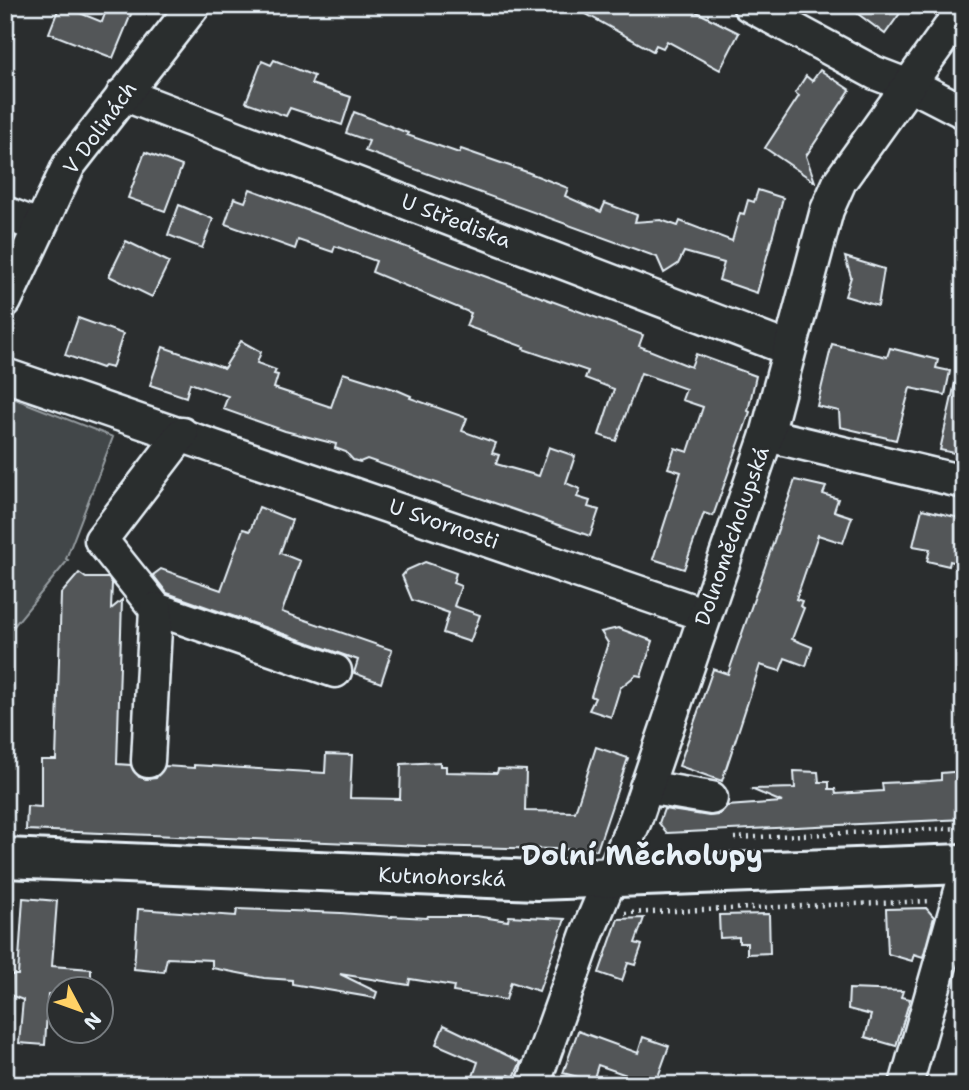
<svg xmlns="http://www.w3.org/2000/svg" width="969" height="1090" viewBox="0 0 969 1090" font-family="'Shantell Sans',sans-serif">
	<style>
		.green { fill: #424648; stroke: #959ca0; stroke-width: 2 }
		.building { fill: #535759; stroke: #e8f1f8; stroke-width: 2 }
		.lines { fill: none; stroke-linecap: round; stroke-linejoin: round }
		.minor-casing { stroke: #e8f1f8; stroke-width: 37 }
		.major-casing { stroke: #e8f1f8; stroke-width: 44 }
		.path { stroke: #e8f1f8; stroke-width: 4.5; stroke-dasharray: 2 5; stroke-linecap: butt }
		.minor { stroke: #2a2d2e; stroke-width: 32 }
		.major { stroke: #2a2d2e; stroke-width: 38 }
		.labels { text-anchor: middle; stroke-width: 5; stroke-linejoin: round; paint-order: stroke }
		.street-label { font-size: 21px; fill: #e8f1f8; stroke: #2a2d2e }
		.district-label { font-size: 28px; font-weight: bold; fill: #e8f1f8; stroke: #2a2d2e }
	</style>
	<rect width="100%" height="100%" fill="#2a2d2e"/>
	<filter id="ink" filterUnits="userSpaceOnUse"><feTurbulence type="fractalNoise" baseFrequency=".0143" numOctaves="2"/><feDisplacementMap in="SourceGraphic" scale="14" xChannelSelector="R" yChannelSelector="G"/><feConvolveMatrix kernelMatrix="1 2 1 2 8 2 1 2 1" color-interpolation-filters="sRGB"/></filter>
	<g filter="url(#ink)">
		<!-- green -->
		<g class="green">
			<path d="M5,224c14,18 9,31 0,51z"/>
			<polygon points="5,395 113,437 66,559 68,560 5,637"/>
		</g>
		<!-- building -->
		<g class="building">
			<polygon points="60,5 102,22 108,5 132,12 113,58 49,33"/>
			<polygon points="570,5 611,5 634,11 637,5 683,5 739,33 720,70 667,41 663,48 656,45 653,51"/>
			<polygon points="846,5 906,5 885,34"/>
			<polygon points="274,60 314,76 311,84 351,97 342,125 290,108 286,116 246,102 262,61 271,65"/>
			<polygon points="820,70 850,90 806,156 815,182 765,148 799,96 795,93 806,76 812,81"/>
			<polygon points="354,112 408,133 407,135 459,153 461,149 527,172 568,188 565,196 601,212 605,203 637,215 635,222 661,220 678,226 680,221 732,241 740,213 744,214 748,200 754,202 758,190 783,198 757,293 719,280 724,263 684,252 678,264 664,273 657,257 365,151 369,141 346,133"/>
			<polygon points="145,152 182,166 165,211 128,198"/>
			<polygon points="250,189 643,335 639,346 691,367 696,354 756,376 748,411 750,412 713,516 704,513 684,569 653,559 681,472 668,468 675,448 688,452 703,407 682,400 686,389 641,373 616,441 599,435 614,389 585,378 588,371 523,349 524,347 466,326 471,313 372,272 376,261 335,246 333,252 298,240 295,249 225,224 234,198 245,202"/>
			<polygon points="179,205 213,219 202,248 168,235"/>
			<polygon points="126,241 169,262 152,297 109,276"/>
			<polygon points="845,257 884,269 878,306 845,296 851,277"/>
			<polygon points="78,318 123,334 112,368 104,366 102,368 65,355"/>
			<polygon points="241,341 261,352 257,363 276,370 274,374 278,375 274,388 331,407 343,373 397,390 411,396 410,398 467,418 462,431 496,443 492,453 499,455 496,464 539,476 549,447 575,456 566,483 580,489 577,497 590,501 588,507 599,510 590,536 367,459 360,462 353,460 346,452 335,448 336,444 285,431 223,409 228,396 190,383 186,397 150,385 163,347 224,368"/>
			<polygon points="832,344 887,357 890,348 938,360 936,368 950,371 945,395 910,388 896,440 840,427 839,411 817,406"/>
			<polygon points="955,383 964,384 964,455 940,450"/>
			<polygon points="795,480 826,487 823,494 838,499 834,511 852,517 843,543 818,535 796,599 802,601 800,606 804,608 792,639 812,647 806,666 785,658 780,671 760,665 722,781 679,766 713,669 728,674"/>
			<polygon points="259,507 292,520 280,553 300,561 282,612 392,650 381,683 354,673 358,660 167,593 153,575 161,569 221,590 243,529 250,531"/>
			<polygon points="922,509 964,519 964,565 950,561 949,566 927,561 930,549 913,546"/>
			<polygon points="425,562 456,573 453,583 461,586 454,606 480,615 470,642 443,633 449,613 412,600 402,576 407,570"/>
			<polygon points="79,573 86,578 108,578 112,583 111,609 122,600 117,764 131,765 139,777 146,779 156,778 165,766 194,768 194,765 325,773 326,754 352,755 350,798 400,799 401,764 440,762 440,766 446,766 446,772 497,773 498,769 526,770 525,811 575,812 596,747 628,758 597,850 424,846 26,830 27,806 41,807 41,760 56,760 61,594"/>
			<polygon points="618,628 653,641 641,676 636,675 620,688 611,717 589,710 595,698 591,696 608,643 601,632"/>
			<polygon points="794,771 818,772 819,782 829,782 829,789 835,789 836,794 883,791 882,783 930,781 941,780 941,773 964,771 964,819 667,833 659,823 664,809 709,816 718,815 727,806 782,802 751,789 795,788"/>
			<polygon points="23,898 57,901 52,966 91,969 91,989 60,989 60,995 48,994 45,1045 19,1043 23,1000 10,995 11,975 18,975"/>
			<polygon points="926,908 934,917 923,957 914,954 912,961 888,954 886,909"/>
			<polygon points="138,909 236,916 237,909 341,913 392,917 392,916 427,918 428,916 476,916 508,921 509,916 565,919 539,991 511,982 506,1000 453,992 454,986 410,979 409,985 340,974 377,992 375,998 292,984 292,980 264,978 212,968 212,960 167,958 164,972 134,969"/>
			<polygon points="769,914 770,953 747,954 747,943 739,943 739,937 720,938 719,915"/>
			<polygon points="644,918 635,943 642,945 635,965 628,963 622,981 599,973 618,919"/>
			<polygon points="849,989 903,991 901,997 910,999 896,1046 865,1037 871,1015 848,1009"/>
			<polygon points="444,1025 521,1062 514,1077 509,1075 506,1085 470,1085 478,1062 436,1044"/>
			<polygon points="578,1031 638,1053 643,1037 669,1046 655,1085 598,1065 593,1081 563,1073"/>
		</g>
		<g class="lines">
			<!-- minor casing -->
			<g class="minor-casing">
				<g id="minor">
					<polyline points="749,5 875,73 927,93 964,112"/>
					<polyline points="123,94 789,349"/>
					<polyline points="5,213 38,226"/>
					<polyline points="5,301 69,165 194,5"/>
					<polyline points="5,375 705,615"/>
					<polyline points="182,434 101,540 156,609 335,671"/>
					<polyline points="767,435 964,482"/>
					<polyline points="148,761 156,609"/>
					<polyline points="646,787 711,798"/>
					<polyline points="533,1085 587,934 636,818 767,435 827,210 840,181 964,8"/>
					<polyline points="906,1085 964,880"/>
				</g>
			</g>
			<!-- major casing -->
			<g class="major-casing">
				<polyline id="major" points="5,858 537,880 964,864"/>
			</g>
			<!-- path -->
			<g class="path">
				<polyline points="734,838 964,828"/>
				<polyline points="625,913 931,901"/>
			</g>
			<!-- minor -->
			<use href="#minor" class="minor"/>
			<!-- major -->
			<use href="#major" class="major"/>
		</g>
	</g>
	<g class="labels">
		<!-- street labels -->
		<g class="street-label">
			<text transform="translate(100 128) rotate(-54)" y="7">V Dolinách</text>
			<text transform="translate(456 221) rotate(21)" y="7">U Střediska</text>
			<text transform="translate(444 524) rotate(19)" y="7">U Svornosti</text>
			<text transform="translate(732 536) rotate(-71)" y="7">Dolnoměcholupská</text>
			<text transform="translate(442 877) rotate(2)" y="7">Kutnohorská</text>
		</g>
		<!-- district labels -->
		<g class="district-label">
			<text x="642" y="865">Dolní Měcholupy</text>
		</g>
	</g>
	<!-- margin -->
	<rect width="969" height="1090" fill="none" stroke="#2a2d2e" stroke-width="28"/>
	<rect x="14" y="14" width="941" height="1062" fill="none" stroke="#e8f1f8" stroke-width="2.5" filter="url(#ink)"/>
	<!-- north arrow -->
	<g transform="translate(80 1010) rotate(131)"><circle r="33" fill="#2a2d2e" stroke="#767b7f" stroke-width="2"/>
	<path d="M0-5L12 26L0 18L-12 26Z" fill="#ffd166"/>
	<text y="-10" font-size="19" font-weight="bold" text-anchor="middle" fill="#e8f1f8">N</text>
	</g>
</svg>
